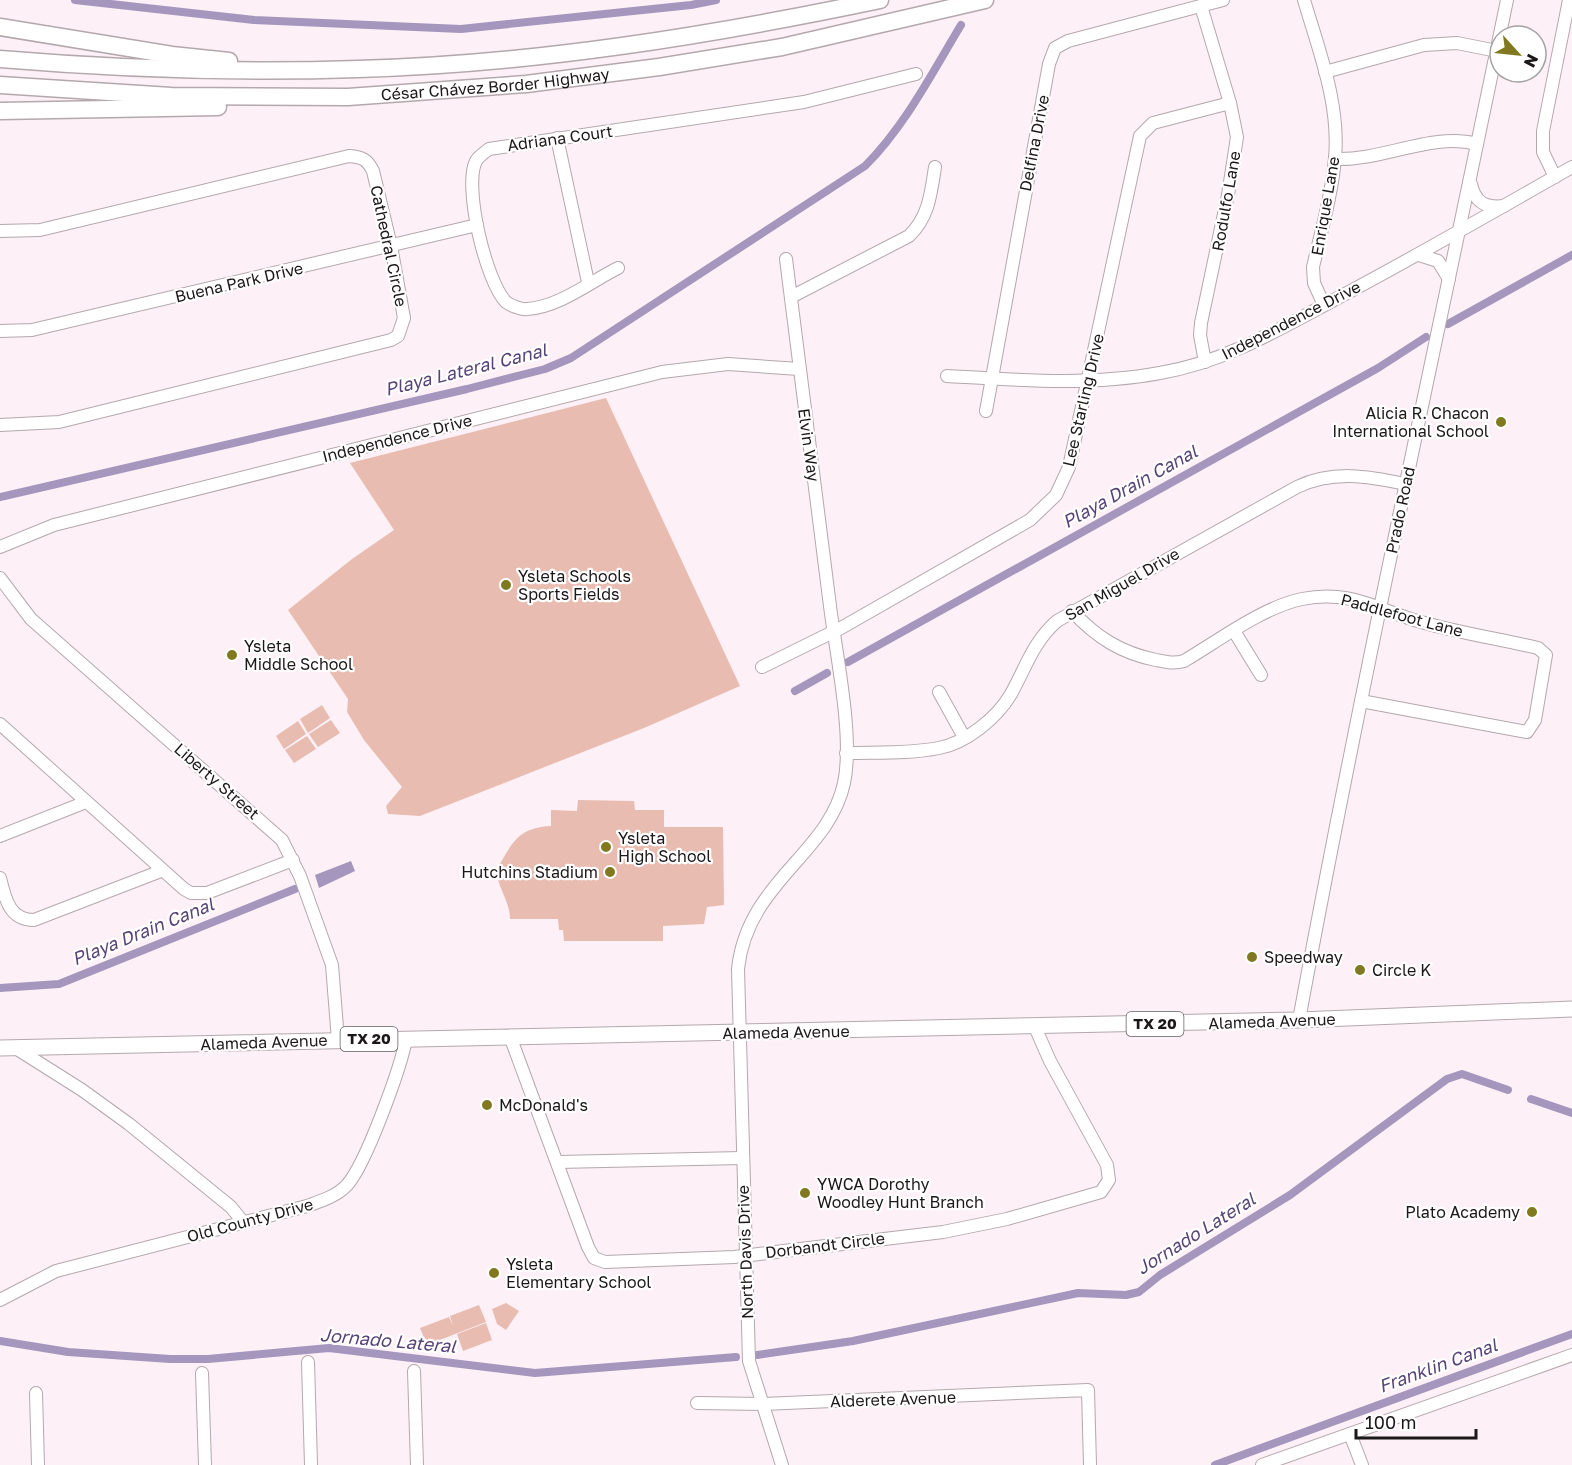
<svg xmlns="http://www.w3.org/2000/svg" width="1572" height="1465" viewBox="0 0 1572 1465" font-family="'Golos Text',sans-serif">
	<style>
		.green { fill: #e9bcb1 }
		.water { fill: #a496bc }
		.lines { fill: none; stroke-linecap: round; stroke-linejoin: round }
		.canal { stroke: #a496bc; stroke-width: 8 }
		.minor-casing { stroke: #b4a8ad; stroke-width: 14 }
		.major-casing { stroke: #b4a8ad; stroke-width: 17 }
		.highway-casing { stroke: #b4a8ad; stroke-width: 19 }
		.minor { stroke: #fff; stroke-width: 12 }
		.major { stroke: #fff; stroke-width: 15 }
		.highway { stroke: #fff; stroke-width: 16 }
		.poi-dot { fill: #81791f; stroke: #fff; stroke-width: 2 }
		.labels { text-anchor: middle; stroke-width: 4.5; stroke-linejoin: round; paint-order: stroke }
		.shield { fill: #fff; stroke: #605d5e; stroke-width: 1.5 }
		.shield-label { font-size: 15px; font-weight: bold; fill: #1c1719 }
		.street-label { font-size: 16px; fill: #1c1719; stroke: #fff }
		.poi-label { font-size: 16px; fill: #1c1719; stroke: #fff; text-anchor: start }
		.water-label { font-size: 18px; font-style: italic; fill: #584377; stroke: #fff }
	</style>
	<rect width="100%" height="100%" fill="#fdf0f6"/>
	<!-- green -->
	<g class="green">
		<polygon points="606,398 740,686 644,728 420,816 388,814 386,806 402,787 364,740 347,712 348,699 288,610 352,559 394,530 350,463"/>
		<polygon points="322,705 330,718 308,733 300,719"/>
		<polygon points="331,720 340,733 318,747 309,734"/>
		<polygon points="298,721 306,734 284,749 276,736"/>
		<polygon points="307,736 316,749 294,763 285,750"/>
		<path d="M578,800l56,1 1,9h29v17h59l1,78 -17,2 -3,17 -41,2v15h-99l-1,-11h-4l-1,-11h-48c0,-17 -11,-29 -13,-45 -1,-6 1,-7 4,-12 14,-24 20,-34 50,-36v-16l26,1z"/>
		<polygon points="506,1303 519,1311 506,1330 497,1324 492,1309"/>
		<polygon points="479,1305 486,1322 427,1345 420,1328 449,1317 453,1326 450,1316"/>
		<polygon points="486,1323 492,1340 463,1351 457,1334"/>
	</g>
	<!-- water -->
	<polygon class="water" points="351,861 355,871 319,888 315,875"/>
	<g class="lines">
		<!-- canal -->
		<g class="canal">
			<polyline points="75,0 254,20 461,29 691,5 716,0"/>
			<polyline points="1448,324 1572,255"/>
			<path d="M0,497l467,-108 78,-20 26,-11 294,-192c40,-40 67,-93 96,-141"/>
			<polyline points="848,662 1378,368 1426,337"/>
			<polyline points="795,691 827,673"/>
			<polyline points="0,988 59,984 295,889"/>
			<polyline points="1531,1099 1572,1113"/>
			<polyline points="0,1341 68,1352 170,1359 208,1359 329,1348 535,1373 736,1357"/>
			<polyline points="757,1355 853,1341 1078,1293 1126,1295 1139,1292 1160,1275 1290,1195 1447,1079 1462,1074 1508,1090"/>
			<polyline points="1215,1465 1572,1334"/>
		</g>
		<!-- minor casing -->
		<g class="minor-casing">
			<g id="minor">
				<path d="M1304,0c15,51 36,104 31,158 -3,36 -14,74 -22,109l1,16 10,22"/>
				<polyline points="1201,6 1230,103 1237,137 1228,195 1201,323 1200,335 1205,362"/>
				<polyline points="1325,72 1424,45 1457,43 1497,51"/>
				<polyline points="557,138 588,282"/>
				<path d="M1335,159c48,2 97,-27 142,-15"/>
				<polyline points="1555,177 1543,152 1543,131 1569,0"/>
				<path d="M1471,184c4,19 15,24 33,22"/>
				<path d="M0,231l40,-1 309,-74c13,1 18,3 24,15l18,75 13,72 -6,18 -7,4 -332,82 -59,3"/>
				<polyline points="1419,255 1438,261 1449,279"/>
				<path d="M618,268c-28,14 -59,39 -91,41 -6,1 -17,-4 -21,-7 -20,-20 -43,-116 -30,-141 2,-4 9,-9 13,-12l315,-47 112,-28"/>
				<path d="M791,297l118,-61c20,-19 22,-43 26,-69"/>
				<polyline points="0,331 32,330 477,225"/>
				<path d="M947,376c70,4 143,10 213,-3 64,-11 118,-43 174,-73 81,-43 159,-88 238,-133"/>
				<polyline points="986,411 1049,64 1055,48 1068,41 1223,0"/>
				<polyline points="0,547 54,525 662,372 728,364 799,369"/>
				<polyline points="0,578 31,619 282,840 300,876 332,965 338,1040"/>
				<path d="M1072,611c24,26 49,42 84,49 10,2 18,4 28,1 34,-20 79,-54 118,-62 49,-10 75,11 119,23 39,11 78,17 117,26l8,7 -11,65 -8,12 -166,-31"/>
				<polyline points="1234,631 1261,675"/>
				<polyline points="762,667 841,628 1030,520 1056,495 1069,467 1140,136 1153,123 1230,103"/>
				<polyline points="939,692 964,737"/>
				<polyline points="0,724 184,889 191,893 207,893 293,860"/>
				<path d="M846,753c30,-1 63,1 93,-5 27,-5 58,-30 72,-54 15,-27 22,-52 46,-73l240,-134c36,-17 71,-11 108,-3"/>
				<polyline points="0,836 86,802"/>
				<path d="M0,878c5,20 9,42 34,42l127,-49"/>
				<path d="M1299,1020c63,-341 138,-680 208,-1020"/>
				<polyline points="511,1039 588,1247 594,1258 605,1262 734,1257 943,1232 1007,1219 1101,1192 1109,1180 1107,1165 1050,1061 1035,1027"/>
				<polyline points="14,1047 82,1090 129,1124 231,1207 243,1222"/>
				<polyline points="558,1162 742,1158"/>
				<path d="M0,1300l56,-29 251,-65c14,-5 30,-10 40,-21 19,-21 54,-118 59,-146"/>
				<polyline points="308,1362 311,1465"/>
				<polyline points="414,1371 417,1465"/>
				<polyline points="202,1373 205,1465"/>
				<polyline points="36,1393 38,1465"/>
				<polyline points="697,1403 763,1404 1088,1390 1090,1465"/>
				<polyline points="1350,1434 1362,1465"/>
				<path d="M782,1465l-33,-104 -11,-392c9,-87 91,-115 106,-186 10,-46 -8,-129 -14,-177 -15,-116 -29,-232 -44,-347"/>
				<polyline points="1262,1465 1572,1355"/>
			</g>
		</g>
		<!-- major casing -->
		<g class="major-casing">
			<polyline id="major" points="0,1048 1299,1020 1572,1009"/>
		</g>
		<!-- highway casing -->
		<g class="highway-casing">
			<g id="highway">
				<polyline points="0,27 172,55 229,61"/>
				<path d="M0,59c119,10 239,14 358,10 176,-5 350,-33 522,-69"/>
				<path id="s1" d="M0,85l171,11 177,1 178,-13 133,-17 123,-20 203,-47"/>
				<polyline points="0,111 218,107"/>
			</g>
		</g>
		<!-- minor -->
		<use href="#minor" class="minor"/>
		<!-- major -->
		<use href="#major" class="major"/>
		<!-- highway -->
		<use href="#highway" class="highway"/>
	</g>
	<!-- markers -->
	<g class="poi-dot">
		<circle cx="1501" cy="422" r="6"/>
		<circle cx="506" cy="585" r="6"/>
		<circle cx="232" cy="655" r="6"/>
		<circle cx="606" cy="847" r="6"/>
		<circle cx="610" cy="872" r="6"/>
		<circle cx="1252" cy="957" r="6"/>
		<circle cx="1360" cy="970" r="6"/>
		<circle cx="487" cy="1105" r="6"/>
		<circle cx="805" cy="1193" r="6"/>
		<circle cx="1532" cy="1212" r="6"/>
		<circle cx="494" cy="1273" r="6"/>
	</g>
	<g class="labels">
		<!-- shield labels -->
		<g class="shield">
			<rect x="1126.5" y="1012" width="57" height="24" rx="4.5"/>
			<rect x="340.5" y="1027" width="57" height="24" rx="4.5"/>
		</g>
		<g class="shield-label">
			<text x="1155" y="1029">TX 20</text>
			<text x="369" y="1044">TX 20</text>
		</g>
		<!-- street labels -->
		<g class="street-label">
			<text dy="6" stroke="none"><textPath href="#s1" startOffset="496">César Chávez Border Highway</textPath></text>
			<text transform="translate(560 138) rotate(-8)" y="6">Adriana Court</text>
			<text transform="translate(1034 143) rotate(-79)" y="6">Delfina Drive</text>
			<text transform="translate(1226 201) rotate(-80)" y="6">Rodulfo Lane</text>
			<text transform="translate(1325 206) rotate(-80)" y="6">Enrique Lane</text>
			<text transform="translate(389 246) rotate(78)" y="6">Cathedral Circle</text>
			<text transform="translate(239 282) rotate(-13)" y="6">Buena Park Drive</text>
			<text transform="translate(1291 320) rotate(-27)" y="6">Independence Drive</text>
			<text transform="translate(1083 400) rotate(-77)" y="6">Lee Starling Drive</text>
			<text transform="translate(397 438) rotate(-14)" y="6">Independence Drive</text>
			<text transform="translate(809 445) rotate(82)" y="6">Elvin Way</text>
			<text transform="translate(1400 510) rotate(-78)" y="6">Prado Road</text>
			<text transform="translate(1122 584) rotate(-30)" y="6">San Miguel Drive</text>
			<text transform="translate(1402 615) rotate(15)" y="6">Paddlefoot Lane</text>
			<text transform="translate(217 781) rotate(41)" y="6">Liberty Street</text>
			<text transform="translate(1272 1021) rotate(-2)" y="6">Alameda Avenue</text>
			<text transform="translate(786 1032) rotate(-1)" y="6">Alameda Avenue</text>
			<text transform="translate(264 1042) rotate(-2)" y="6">Alameda Avenue</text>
			<text transform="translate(250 1220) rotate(-15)" y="6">Old County Drive</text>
			<text transform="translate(825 1245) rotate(-7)" y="6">Dorbandt Circle</text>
			<text transform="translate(745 1252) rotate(-92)" y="6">North Davis Drive</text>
			<text transform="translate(893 1399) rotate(-2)" y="6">Alderete Avenue</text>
		</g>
		<!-- poi labels -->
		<g class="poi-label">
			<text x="1489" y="419" text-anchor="end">Alicia R. Chacon<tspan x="1489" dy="18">International School</tspan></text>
			<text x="518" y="582">Ysleta Schools<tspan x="518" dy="18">Sports Fields</tspan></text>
			<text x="244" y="652">Ysleta<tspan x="244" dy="18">Middle School</tspan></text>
			<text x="618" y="844">Ysleta<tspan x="618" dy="18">High School</tspan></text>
			<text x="598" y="878" text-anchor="end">Hutchins Stadium</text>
			<text x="1264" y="963">Speedway</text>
			<text x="1372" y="976">Circle K</text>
			<text x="499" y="1111">McDonald's</text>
			<text x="817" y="1190">YWCA Dorothy<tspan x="817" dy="18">Woodley Hunt Branch</tspan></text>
			<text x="1520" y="1218" text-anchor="end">Plato Academy</text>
			<text x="506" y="1270">Ysleta<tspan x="506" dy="18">Elementary School</tspan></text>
		</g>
		<!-- water labels -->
		<g class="water-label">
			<text transform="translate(466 370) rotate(-14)" y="6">Playa Lateral Canal</text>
			<text transform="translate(1130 487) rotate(-29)" y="6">Playa Drain Canal</text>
			<text transform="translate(143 932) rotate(-22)" y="6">Playa Drain Canal</text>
			<text transform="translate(1196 1234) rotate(-32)" y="6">Jornado Lateral</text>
			<text transform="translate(388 1341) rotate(5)" y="6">Jornado Lateral</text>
			<text transform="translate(1438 1366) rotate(-20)" y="6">Franklin Canal</text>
		</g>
	</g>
	<!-- north arrow -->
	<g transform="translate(1518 54) rotate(117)"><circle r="28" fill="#ffffff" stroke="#a4a2a3" stroke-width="1.5"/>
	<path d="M0-4.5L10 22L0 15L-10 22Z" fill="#81791f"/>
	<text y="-9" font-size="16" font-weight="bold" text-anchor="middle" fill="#1c1719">N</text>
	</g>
	<!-- scale -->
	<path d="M1356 1429v9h120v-9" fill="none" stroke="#1c1719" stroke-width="3"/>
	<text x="1365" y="1429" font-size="18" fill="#1c1719" stroke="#ffffff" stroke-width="4.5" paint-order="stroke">100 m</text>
</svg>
